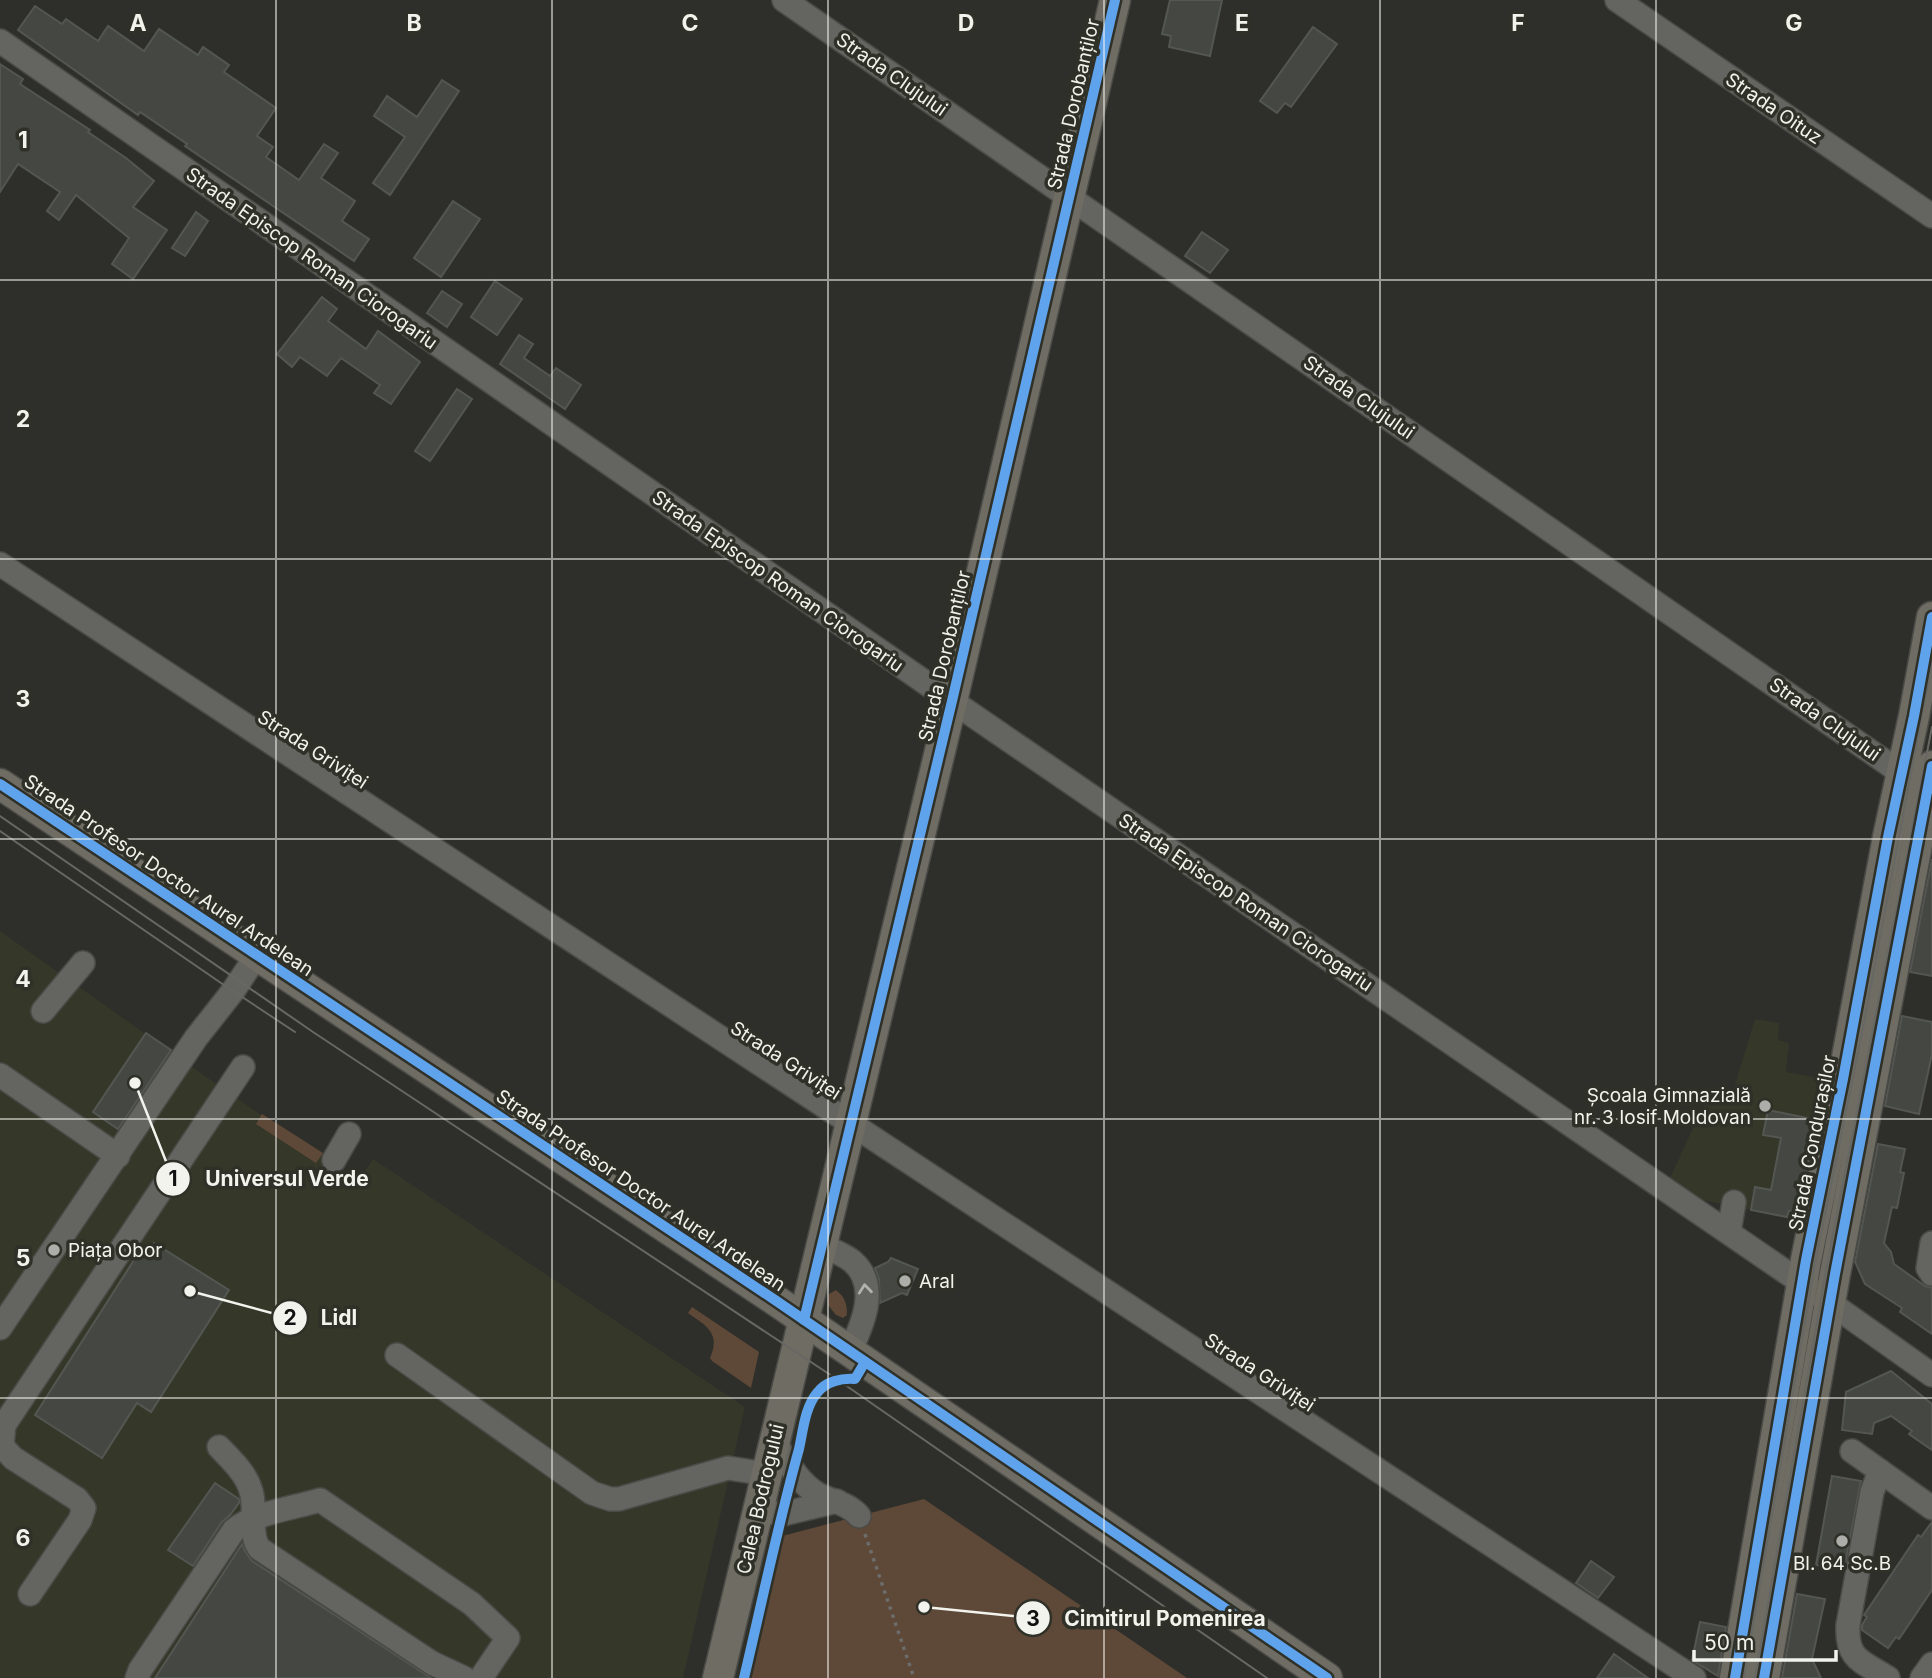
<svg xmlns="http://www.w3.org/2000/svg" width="1932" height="1678" viewBox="0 0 1932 1678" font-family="Inter,sans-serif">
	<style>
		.built { fill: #353729 }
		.green { fill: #5e4837 }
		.building { fill: #454743; stroke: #545652; stroke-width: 2 }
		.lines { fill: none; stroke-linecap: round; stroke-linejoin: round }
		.minor-casing { stroke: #4a4b47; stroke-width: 26 }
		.major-casing { stroke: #4a4b47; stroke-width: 33 }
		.path { stroke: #6c6d6a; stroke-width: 3.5; stroke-dasharray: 3.5 5; stroke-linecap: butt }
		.minor { stroke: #646560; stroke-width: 23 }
		.major { stroke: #6f6d63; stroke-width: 30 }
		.tram { stroke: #676764; stroke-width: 2 }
		.cycleway-casing { stroke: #2f3128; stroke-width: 15 }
		.cycleway { stroke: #60a3ed; stroke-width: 10 }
		.oneway { stroke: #b2b3ae }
		.grid { fill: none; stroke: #f2f3ed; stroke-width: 2; stroke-opacity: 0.55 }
		.poi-dot { fill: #adaea9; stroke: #2f3128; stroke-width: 2.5 }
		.labels { text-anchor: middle; stroke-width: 7; stroke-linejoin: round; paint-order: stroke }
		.street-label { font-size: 19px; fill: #f2f3ed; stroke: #2f3128 }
		.poi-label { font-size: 19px; fill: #f2f3ed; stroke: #2f3128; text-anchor: start }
		.grid-label { font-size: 23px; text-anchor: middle; font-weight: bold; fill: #f2f3ed; stroke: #2f3128; stroke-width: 7; stroke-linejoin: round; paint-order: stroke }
		.leader { fill: none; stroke: #f2f3ed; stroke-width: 2.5 }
		.callout-dot { fill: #f2f3ed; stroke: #2f3128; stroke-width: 2.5 }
		.mark-label { font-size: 21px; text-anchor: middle; font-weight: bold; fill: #111 }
		.callout-label { font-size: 21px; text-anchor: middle; font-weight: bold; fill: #f2f3ed; stroke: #2f3128; stroke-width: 7; stroke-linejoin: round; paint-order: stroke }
	</style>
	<rect width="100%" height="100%" fill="#2e2f2a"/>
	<!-- built -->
	<g class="built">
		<polygon points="0,931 236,1098 359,1180 373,1159 745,1407 683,1678 0,1678"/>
		<polygon points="1755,1019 1779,1023 1778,1040 1789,1043 1786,1072 1831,1080 1806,1215 1789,1211 1787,1217 1698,1199 1669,1180 1712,1087 1733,1091"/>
	</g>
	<!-- green -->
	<g class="green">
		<polygon points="262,1114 323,1153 316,1163 256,1124"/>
		<path d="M836,1290c9,7 11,14 11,25l-4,3 -7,-3 -8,-10 1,-11z"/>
		<path d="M692,1307l67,45 -8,36 -39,-27 -2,-3c11,-24 -3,-32 -22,-45z"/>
		<polygon points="924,1499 1187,1678 749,1678 782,1536"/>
	</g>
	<!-- building -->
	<g class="building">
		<polygon points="1170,0 1222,0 1210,56 1169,47 1171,36 1162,34"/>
		<polygon points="35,6 62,24 66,19 98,41 108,26 144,51 159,29 198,55 203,47 229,65 224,72 276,108 257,136 273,147 266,157 299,180 324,144 338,153 321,178 355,201 342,221 369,239 354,261 185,146 187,144 140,112 138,115 18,30"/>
		<polygon points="1313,27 1337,44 1291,107 1285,103 1277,113 1260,101"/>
		<polygon points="0,64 23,79 20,84 90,130 88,132 126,158 154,181 133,207 167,230 133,279 112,264 129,238 76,195 59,220 47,211 60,192 18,164 0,192"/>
		<polygon points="442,80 459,91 390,195 373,183 405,137 374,116 387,96 417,117"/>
		<polygon points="453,201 480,219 441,277 414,258"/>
		<polygon points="196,212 208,221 185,256 172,248"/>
		<polygon points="1202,232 1228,250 1210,273 1185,256"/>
		<polygon points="495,281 522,299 497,335 471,317"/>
		<polygon points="442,291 462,304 447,327 427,313"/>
		<polygon points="322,297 337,309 328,321 366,349 378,331 420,362 391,404 374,393 380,385 341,358 327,376 300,357 292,367 277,354"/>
		<polygon points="519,335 533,344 524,358 550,376 556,368 581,385 565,409 500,364"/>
		<polygon points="457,389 472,399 430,461 415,451"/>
		<polygon points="1932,859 1932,976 1910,972"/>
		<polygon points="1902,1016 1932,1022 1932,1054 1919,1114 1885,1106"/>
		<polygon points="146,1033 171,1050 118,1129 93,1112"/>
		<polygon points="1768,1110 1817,1120 1798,1213 1789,1211 1787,1217 1751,1210 1755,1187 1771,1190 1781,1138 1763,1135"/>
		<polygon points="1878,1144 1905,1149 1900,1172 1904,1173 1897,1208 1892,1207 1884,1243 1891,1252 1894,1264 1925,1286 1932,1288 1932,1334 1900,1312 1902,1308 1865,1284 1855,1262"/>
		<polygon points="154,1243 229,1290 151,1412 137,1403 102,1458 35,1415 141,1249 148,1253"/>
		<polygon points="891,1258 918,1269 907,1295 902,1293 880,1303 879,1279 875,1268 888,1262"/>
		<polygon points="1891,1371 1932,1404 1932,1450 1909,1434 1912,1431 1891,1416 1874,1423 1872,1434 1842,1430 1846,1392"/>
		<polygon points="1832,1476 1861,1481 1844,1570 1816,1565"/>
		<polygon points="215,1483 239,1499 239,1503 230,1515 222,1522 193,1566 168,1550"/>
		<polygon points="1932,1522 1932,1590 1899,1639 1896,1637 1888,1648 1862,1630 1862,1625 1867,1617 1864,1615 1918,1535 1921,1537"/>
		<polygon points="242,1544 245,1551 252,1561 431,1678 155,1678"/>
		<polygon points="1591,1561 1614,1577 1598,1598 1576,1583"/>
		<polygon points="1797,1594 1825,1599 1812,1659 1821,1678 1782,1678"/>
		<polygon points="1700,1622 1726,1627 1718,1676 1692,1660"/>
		<polygon points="1614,1654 1648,1678 1597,1678"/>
	</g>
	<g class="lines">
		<!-- minor casing -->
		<g class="minor-casing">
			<g id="minor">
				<polyline points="784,0 1887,763 1912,782"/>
				<polyline points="1617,0 1932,216"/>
				<polyline points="0,41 952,701 1802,1283 1932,1375"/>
				<polyline points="0,564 1694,1678"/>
				<polyline points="43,1011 83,963"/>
				<polyline points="0,1075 118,1156"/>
				<polyline points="334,1160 349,1134"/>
				<polyline points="1729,1232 1734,1202"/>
				<polyline points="1932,1243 1928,1268 1932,1274"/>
				<path d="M822,1246c10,4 21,8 30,15 28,24 11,63 -2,90"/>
				<polyline points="0,1328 196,1038 233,991 257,955"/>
				<polyline points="397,1355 592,1493 610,1499 619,1499 728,1468 766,1474"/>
				<path d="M774,1441c12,18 23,40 42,52 15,9 31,9 43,23"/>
				<path d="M219,1447c12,13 27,26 32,44 6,18 -3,45 9,58l172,114 32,15"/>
				<polyline points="1852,1451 1932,1508"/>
				<path d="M1880,1471l-8,21 -24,133c-2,35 14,36 40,53"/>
				<polyline points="757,1511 783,1514 837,1501"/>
				<polyline points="30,1594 80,1520 84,1508 77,1499 13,1458 2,1446 4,1425 243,1067"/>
				<path d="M137,1678l3,-8 94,-140c20,-17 60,-22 86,-30l152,104 36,34 -27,40"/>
				<polyline points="1922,1678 1932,1664"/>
			</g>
		</g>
		<!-- major casing -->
		<g class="major-casing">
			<g id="major">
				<polyline points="0,784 775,1300 1327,1678"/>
				<polyline points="718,1678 952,701 1115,0"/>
				<polyline points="1735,1678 1806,1260 1843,1079 1888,837 1914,716 1932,617"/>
				<polyline points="1764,1678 1835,1274 1932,766"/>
			</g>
		</g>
		<!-- path -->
		<polyline class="path" points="865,1534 914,1678"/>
		<!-- minor -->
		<use href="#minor" class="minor"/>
		<!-- major -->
		<use href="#major" class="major"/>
		<!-- tram -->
		<g class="tram">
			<polyline points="0,816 313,1032 838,1380 1267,1678"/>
			<polyline points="0,831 221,983 295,1032"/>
			<polyline points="1744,1678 1815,1264 1863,1028 1932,662"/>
			<polyline points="1755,1678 1826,1270 1932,727"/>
		</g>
		<!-- cycleway casing -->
		<g class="cycleway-casing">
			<g id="cycleway">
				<polyline points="0,784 775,1300 1327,1678"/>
				<polyline points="804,1320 952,701 1115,0"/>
				<path d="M744,1678c18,-76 34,-154 55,-229 4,-18 6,-42 18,-56 9,-12 25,-15 38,-14l10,-17"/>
				<polyline points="1735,1678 1806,1260 1843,1079 1888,837 1914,716 1932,617"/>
				<polyline points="1764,1678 1835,1274 1932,766"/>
			</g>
		</g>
		<!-- cycleway -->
		<use href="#cycleway" class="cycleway"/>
	</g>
	<!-- one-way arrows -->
	<defs><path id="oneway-chevron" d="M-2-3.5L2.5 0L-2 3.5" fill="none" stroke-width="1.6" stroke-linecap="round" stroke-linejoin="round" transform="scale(1.75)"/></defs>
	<use class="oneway" href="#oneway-chevron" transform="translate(865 1289) rotate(-96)"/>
	<!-- grid -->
	<path class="grid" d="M276,0v1678M552,0v1678M828,0v1678M1104,0v1678M1380,0v1678M1656,0v1678M0,280h1932M0,559h1932M0,839h1932M0,1119h1932M0,1398h1932"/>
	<!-- markers -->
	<g class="poi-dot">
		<circle cx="1765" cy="1106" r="7"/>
		<circle cx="54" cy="1250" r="7"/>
		<circle cx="905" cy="1281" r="7"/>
		<circle cx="1842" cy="1541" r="7"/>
	</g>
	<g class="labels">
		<!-- street labels -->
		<g class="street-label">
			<text transform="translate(892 74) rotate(35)" y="7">Strada Clujului</text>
			<text transform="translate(1073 104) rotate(-77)" y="7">Strada Dorobanților</text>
			<text transform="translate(1774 108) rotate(34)" y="7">Strada Oituz</text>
			<text transform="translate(312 258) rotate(35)" y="7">Strada Episcop Roman Ciorogariu</text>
			<text transform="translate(1359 397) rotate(35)" y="7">Strada Clujului</text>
			<text transform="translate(778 581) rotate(35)" y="7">Strada Episcop Roman Ciorogariu</text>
			<text transform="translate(944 656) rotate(-77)" y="7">Strada Dorobanților</text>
			<text transform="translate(1825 719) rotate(35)" y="7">Strada Clujului</text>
			<text transform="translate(313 749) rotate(33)" y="7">Strada Griviței</text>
			<text transform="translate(169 875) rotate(34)" y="7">Strada Profesor Doctor Aurel Ardelean</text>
			<text transform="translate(1246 902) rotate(34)" y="7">Strada Episcop Roman Ciorogariu</text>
			<text transform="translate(786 1060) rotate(33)" y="7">Strada Griviței</text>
			<text transform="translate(1812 1143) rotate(-79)" y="7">Strada Condurașilor</text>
			<text transform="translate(641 1190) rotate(34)" y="7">Strada Profesor Doctor Aurel Ardelean</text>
			<text transform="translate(1260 1372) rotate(33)" y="7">Strada Griviței</text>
			<text transform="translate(760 1499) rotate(-77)" y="7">Calea Bodrogului</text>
		</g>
		<!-- poi labels -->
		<g class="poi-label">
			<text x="1751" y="1102" text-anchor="end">Școala Gimnazială<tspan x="1751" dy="22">nr. 3 Iosif Moldovan</tspan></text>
			<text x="68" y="1257">Piața Obor</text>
			<text x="919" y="1288">Aral</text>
			<text x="1842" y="1570" text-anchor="middle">Bl. 64 Sc.B</text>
		</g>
	</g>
	<g class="grid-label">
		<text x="138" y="31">A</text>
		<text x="414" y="31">B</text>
		<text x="690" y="31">C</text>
		<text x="966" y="31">D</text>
		<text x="1242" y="31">E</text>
		<text x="1518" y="31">F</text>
		<text x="1794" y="31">G</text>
		<text x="23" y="148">1</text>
		<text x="23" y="427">2</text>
		<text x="23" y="707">3</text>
		<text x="23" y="987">4</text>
		<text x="23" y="1266">5</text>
		<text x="23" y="1546">6</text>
	</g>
	<!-- callouts -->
	<path class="leader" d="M135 1083L173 1179M190 1291L290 1318M924 1607L1033 1618"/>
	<g class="callout-dot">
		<circle cx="135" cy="1083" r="7"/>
		<circle cx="190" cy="1291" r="7"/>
		<circle cx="924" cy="1607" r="7"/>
		<circle cx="173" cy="1179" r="18"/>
		<circle cx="290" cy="1318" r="18"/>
		<circle cx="1033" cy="1618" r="18"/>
	</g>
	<g class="mark-label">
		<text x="173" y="1186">1</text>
		<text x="290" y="1325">2</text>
		<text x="1033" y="1626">3</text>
	</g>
	<g class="callout-label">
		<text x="287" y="1186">Universul Verde</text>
		<text x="339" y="1325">Lidl</text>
		<text x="1165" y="1626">Cimitirul Pomenirea</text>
	</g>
	<!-- scale -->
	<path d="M1694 1650v10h142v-10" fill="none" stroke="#f2f3ed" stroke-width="3.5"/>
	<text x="1704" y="1650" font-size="21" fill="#f2f3ed" stroke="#2f3128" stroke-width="5" paint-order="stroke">50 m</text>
</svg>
